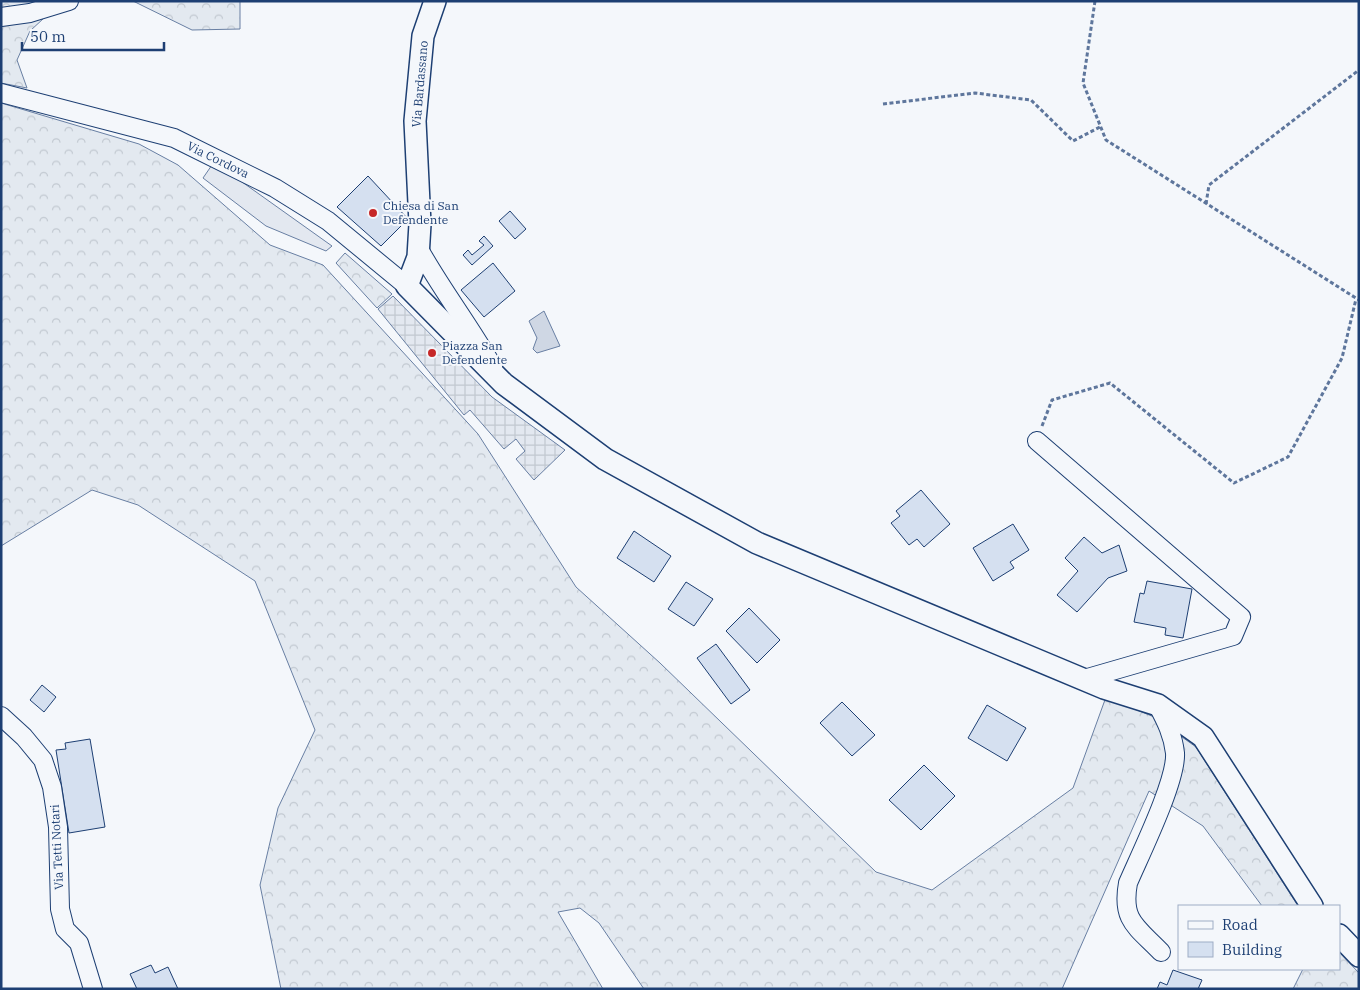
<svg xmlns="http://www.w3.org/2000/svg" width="1360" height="990" viewBox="0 0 1360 990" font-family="'IBM Plex Serif',serif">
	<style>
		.forest { fill: url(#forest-crowns); stroke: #687fa3 }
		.parking { fill: #e3e8f0; stroke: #687fa3 }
		.plaza { fill: url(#plaza-grid); stroke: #687fa3 }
		.water { fill: #cfd7e4; stroke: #687fa3 }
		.building { fill: #d5e0f0; stroke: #1d3f73 }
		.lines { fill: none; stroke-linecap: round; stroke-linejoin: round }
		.minor-casing { stroke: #1d3f73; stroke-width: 20 }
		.tertiary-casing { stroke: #1d3f73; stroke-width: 24 }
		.path { stroke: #5e769c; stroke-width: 3; stroke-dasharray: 4 2.5; stroke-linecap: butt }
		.minor { stroke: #f4f7fb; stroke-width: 18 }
		.tertiary { stroke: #f4f7fb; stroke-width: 21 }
		.poi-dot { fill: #c62828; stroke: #f4f7fb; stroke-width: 2 }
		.labels { text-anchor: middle; stroke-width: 4; stroke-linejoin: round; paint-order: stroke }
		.street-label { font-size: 12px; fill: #1d3f73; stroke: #f4f7fb }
		.poi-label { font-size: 12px; fill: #1d3f73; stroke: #f4f7fb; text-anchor: start }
	</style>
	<defs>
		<pattern id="forest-crowns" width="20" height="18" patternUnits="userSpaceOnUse" patternTransform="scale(1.25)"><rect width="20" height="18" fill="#e3e9f0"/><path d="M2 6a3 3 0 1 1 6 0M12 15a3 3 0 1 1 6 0" fill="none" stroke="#c2c9d1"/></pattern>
		<pattern id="plaza-grid" width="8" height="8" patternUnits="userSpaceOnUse" patternTransform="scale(1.25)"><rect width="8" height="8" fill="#e3e8f0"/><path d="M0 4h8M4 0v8" fill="none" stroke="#c2c8d1"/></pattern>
	</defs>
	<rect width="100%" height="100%" fill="#f4f7fb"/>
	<!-- forest -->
	<g class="forest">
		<polygon points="1,1 55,1 44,18 30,31 17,60 27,88 1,83"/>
		<polygon points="133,1 240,1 240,29 192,30"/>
		<polygon points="1,103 139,144 178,165 270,245 323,265 478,434 576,587 660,663 876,872 932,890 1073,788 1106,697 1154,717 1196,747 1298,906 1262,906 1203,826 1149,791 1062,989 644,989 599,923 580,908 558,912 603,989 281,989 260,885 278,808 315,730 255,581 138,505 92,490 1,546"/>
		<polygon points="345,253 392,294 377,308 336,263"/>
		<polygon points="1339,952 1359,973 1359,989 1293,989 1303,969 1339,969"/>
	</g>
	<!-- parking -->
	<polygon class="parking" points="214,162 332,246 326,251 266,226 203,178"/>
	<!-- plaza -->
	<polygon class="plaza" points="393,296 492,397 565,450 534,480 516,459 525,451 516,439 504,449 470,410 464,415 378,309"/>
	<!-- water -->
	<polygon class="water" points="544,311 560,346 537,353 533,349 537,338 529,321"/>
	<!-- building -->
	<g class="building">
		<polygon points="368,176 408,219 381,246 337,207"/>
		<polygon points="510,211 526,229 515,239 499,221"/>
		<polygon points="484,236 493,246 472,265 463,255 468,250 472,255 484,245 479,241"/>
		<polygon points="493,263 515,291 484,317 461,290"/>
		<polygon points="921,490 950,524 924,547 917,539 909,545 891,523 900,516 896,511"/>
		<polygon points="1013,524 1029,550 1010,562 1014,568 993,581 973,548"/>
		<polygon points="634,531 671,556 654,582 617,558"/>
		<polygon points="1084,537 1102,553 1119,545 1127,571 1108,578 1077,612 1057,595 1078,571 1065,558"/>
		<polygon points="1147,581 1192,589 1183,638 1165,635 1166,628 1134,622 1140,593 1144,594"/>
		<polygon points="686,582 713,599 694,626 668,609"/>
		<polygon points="749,608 780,640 757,663 726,631"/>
		<polygon points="716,644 750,690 731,704 697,658"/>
		<polygon points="42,685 56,697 44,712 30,700"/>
		<polygon points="842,702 875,735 852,756 820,723"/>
		<polygon points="987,705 1026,728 1007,761 968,738"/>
		<polygon points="90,739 105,827 69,833 56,750 66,749 65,743"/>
		<polygon points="924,765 955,796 921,830 889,800"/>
		<polygon points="151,965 155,973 168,967 178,989 137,989 130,974"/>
		<polygon points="1173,970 1202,980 1198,989 1157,989 1160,982 1167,985"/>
	</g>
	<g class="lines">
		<!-- minor casing -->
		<g class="minor-casing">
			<g id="minor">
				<polyline points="1,17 30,13 69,1"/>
				<polyline points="1,93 174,138 275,188 328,221 407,286"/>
				<path d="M419,249c22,40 51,77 74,118"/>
				<polyline points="1037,441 1241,617 1233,636 1084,679"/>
				<path d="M1158,706c8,15 15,29 17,47 2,27 -35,102 -47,130 -7,38 9,44 33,69"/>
				<polyline points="1,716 24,737 43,760 52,787 58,827 60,909 65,929 79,943 93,989"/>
			</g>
		</g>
		<!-- tertiary casing -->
		<g class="tertiary-casing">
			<g id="tertiary">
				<polyline points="435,1 423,36 415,121 420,224 418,257 407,286 504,384 605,459 757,543 1104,688 1158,705 1203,737 1312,906"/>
				<polyline points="1339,935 1359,956"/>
			</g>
		</g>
		<!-- path -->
		<g class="path">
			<polyline points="1095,1 1083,83 1106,140 1359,300"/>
			<polyline points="883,104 975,93 1031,100 1073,141 1100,127"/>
			<polyline points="1206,204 1209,185 1359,70"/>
			<polyline points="1042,426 1052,400 1110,383 1234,483 1288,457 1342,358 1356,299"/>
		</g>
		<!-- minor -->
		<use href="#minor" class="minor"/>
		<!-- tertiary -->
		<use href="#tertiary" class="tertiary"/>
	</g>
	<!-- markers -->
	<g class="poi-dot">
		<circle cx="373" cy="213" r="5"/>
		<circle cx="432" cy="353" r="5"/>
	</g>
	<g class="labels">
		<!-- street labels -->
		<g class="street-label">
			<text transform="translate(420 84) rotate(-85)" y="4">Via Bardassano</text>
			<text transform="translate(218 160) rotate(26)" y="4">Via Cordova</text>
			<text transform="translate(57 847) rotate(-93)" y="4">Via Tetti Notari</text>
		</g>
		<!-- poi labels -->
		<g class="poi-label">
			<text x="383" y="210">Chiesa di San<tspan x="383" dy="14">Defendente</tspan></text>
			<text x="442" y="350">Piazza San<tspan x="442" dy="14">Defendente</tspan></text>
		</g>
	</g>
	<!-- border -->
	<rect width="1360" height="990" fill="none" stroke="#1d3f73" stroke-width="5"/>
	<!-- legend -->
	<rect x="1178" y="905" width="162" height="65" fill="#f4f7fb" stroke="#9eadc5"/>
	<rect x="1188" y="921" width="25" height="8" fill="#f4f7fb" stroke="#9eadc5"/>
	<text x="1222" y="930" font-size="15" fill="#1d3f73">Road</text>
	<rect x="1188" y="942" width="25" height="15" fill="#d5e0f0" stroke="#9eadc5"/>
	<text x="1222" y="955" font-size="15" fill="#1d3f73">Building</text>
	<!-- scale -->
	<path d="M22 42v8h142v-8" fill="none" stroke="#1d3f73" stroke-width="2.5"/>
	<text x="30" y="42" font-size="15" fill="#1d3f73" stroke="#f4f7fb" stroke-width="4" paint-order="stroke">50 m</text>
</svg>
